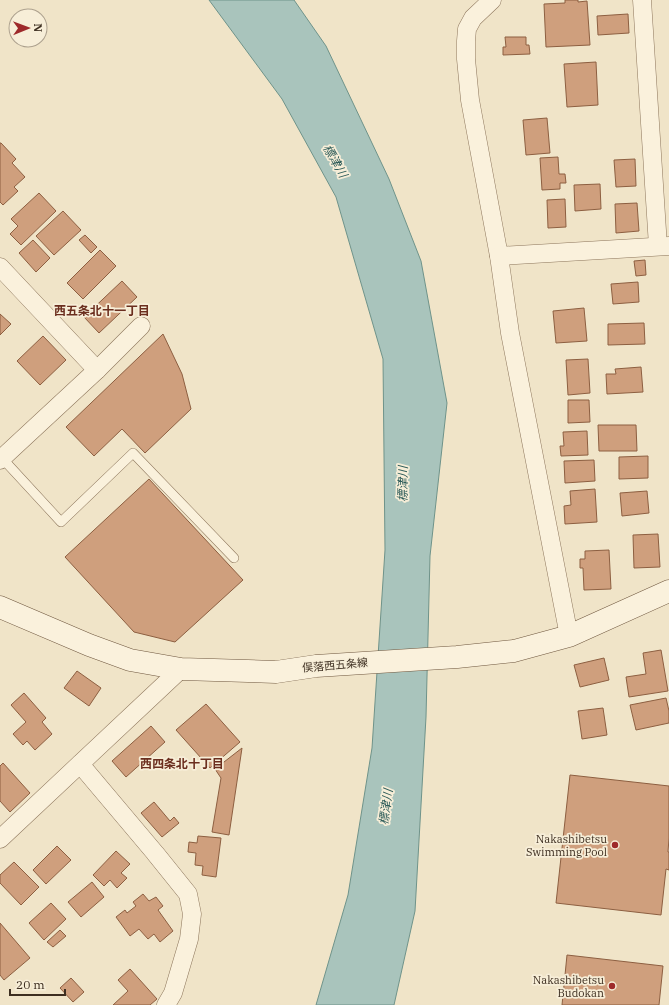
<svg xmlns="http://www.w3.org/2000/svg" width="669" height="1005" viewBox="0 0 669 1005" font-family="'IBM Plex Serif','Noto Sans JP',serif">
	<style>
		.water { fill: #a9c4bc; stroke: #6f938a }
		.building { fill: #cf9f7d; stroke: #8d5f41 }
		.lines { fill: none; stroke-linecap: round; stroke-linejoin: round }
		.lane-casing { stroke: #8d765c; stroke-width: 10 }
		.street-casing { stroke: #8d765c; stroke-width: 19 }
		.secondary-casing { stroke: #6f573f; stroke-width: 23 }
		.lane { stroke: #faf1dc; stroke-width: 9 }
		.street { stroke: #faf1dc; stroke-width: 18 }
		.secondary { stroke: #faf1dc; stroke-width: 22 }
		.poi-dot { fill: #9e2a2b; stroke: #f7eed8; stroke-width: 1.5 }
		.labels { text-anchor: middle; stroke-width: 3.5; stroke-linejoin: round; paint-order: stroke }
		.street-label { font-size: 11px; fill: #3d2e20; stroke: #f7eed8 }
		.poi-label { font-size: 11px; fill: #3d2e20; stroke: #f7eed8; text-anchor: end }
		.water-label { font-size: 12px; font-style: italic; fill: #2f5d5a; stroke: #f7eed8 }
		.neighbourhood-label { font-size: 12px; font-weight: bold; fill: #6b2e1e; stroke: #f7eed8 }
	</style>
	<rect width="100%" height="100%" fill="#f0e4c8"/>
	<!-- water -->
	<polygon class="water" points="209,0 294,0 326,46 389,179 421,261 447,403 430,556 426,717 415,911 394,1005 316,1005 348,895 372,748 385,550 383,359 336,197 282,99"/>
	<!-- building -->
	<g class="building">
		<polygon points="565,0 578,0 578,2 587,1 590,45 546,47 544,4 565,3"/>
		<polygon points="628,14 629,33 598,35 597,16"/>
		<polygon points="505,37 526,37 526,45 529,45 530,54 503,55 503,47 506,47"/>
		<polygon points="596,62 598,105 567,107 564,64"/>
		<polygon points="547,118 550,153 526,155 523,120"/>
		<polygon points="0,143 1,143 16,159 12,163 25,177 14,187 18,191 3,205 0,202"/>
		<polygon points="558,157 559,174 565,174 566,183 560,183 560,189 542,190 540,158"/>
		<polygon points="635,159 636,186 616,187 614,160"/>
		<polygon points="600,184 601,209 575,211 574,185"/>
		<polygon points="39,193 56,211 21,245 10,234 18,226 11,219"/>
		<polygon points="565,199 566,227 548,228 547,200"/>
		<polygon points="637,203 639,231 616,233 615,204"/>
		<polygon points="63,211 81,230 54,255 36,236"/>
		<polygon points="85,235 97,247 91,253 79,240"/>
		<polygon points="33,240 50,258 36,272 19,253"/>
		<polygon points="100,250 116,266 83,299 67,283"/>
		<polygon points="645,260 646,275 636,276 634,261"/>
		<polygon points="122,281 137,297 99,333 84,317"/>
		<polygon points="638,282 639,302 613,304 611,284"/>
		<polygon points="584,308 587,341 556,343 553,311"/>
		<polygon points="0,314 11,324 0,335"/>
		<polygon points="644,323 645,344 608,345 608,324"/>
		<polygon points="163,334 182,374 191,409 145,453 122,429 94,456 66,427"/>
		<polygon points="43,336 66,360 40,385 17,361"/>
		<polygon points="588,359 590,393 568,395 566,360"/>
		<polygon points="641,367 643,392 607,394 606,374 616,374 615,369"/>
		<polygon points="568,400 589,400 590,422 568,423"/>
		<polygon points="598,425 636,425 637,451 599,451"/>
		<polygon points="587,431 588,455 561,456 560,446 564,446 563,432"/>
		<polygon points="648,456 648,478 619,479 619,457"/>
		<polygon points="594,460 595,481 565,483 564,461"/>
		<polygon points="149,479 243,580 175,642 134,632 65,557"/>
		<polygon points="595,489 597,522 565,524 564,506 571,505 570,491"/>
		<polygon points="647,491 649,513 622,516 620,493"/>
		<polygon points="658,534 660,567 634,568 633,535"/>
		<polygon points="609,550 611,589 584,590 583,568 580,568 580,559 585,559 585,551"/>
		<polygon points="661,650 668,691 629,697 626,677 646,674 643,653"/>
		<polygon points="604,658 609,680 580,687 574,665"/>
		<polygon points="77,671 101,688 89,706 64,688"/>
		<polygon points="24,693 46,718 42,722 52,734 35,750 27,741 23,745 13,734 26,722 11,705"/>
		<polygon points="666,698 669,711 669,723 636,730 630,705"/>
		<polygon points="206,704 240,742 210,768 176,730"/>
		<polygon points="603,708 607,735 582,739 578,711"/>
		<polygon points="151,726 165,742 126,777 112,761"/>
		<polygon points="242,748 229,835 212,832 221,778 215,769"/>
		<polygon points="3,763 30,793 10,812 0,801 0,766"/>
		<polygon points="570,775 669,786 669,838 668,852 669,852 669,870 666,869 661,915 556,903"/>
		<polygon points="154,802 170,821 174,817 179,823 162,837 141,813"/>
		<polygon points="198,836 221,838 216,877 202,875 203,866 195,865 196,853 188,852 189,842 197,843"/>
		<polygon points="57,846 71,860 46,884 33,870"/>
		<polygon points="116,851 130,864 121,873 127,878 117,888 110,880 104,886 93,875"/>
		<polygon points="14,862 39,887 21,905 0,883 0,875"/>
		<polygon points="92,882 104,897 81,917 68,902"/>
		<polygon points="143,894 149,901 156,897 163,906 158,910 173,931 160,942 154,934 148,939 139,929 130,936 116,917 125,910 127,913 136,906 133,902"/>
		<polygon points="51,903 66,919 44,940 29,923"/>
		<polygon points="0,923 30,958 4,980 0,975"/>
		<polygon points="60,930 66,936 53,947 47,942"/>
		<polygon points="567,955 663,966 659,1005 562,1005"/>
		<polygon points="130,969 157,999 150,1005 113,1005 128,991 118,980"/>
		<polygon points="71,978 84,992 73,1002 60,988"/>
	</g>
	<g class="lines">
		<!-- lane casing -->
		<g class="lane-casing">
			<polyline id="lane" points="2,458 61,522 133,453 234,558"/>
		</g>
		<!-- street casing -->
		<g class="street-casing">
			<g id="street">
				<polyline points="492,0 473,18 467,29 466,41 466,59 470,100 499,256 510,333 569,636"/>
				<polyline points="642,0 658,246"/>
				<polyline points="499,256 669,246"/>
				<polyline points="0,267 97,370"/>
				<polyline points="0,460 97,370 141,326"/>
				<polyline points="80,764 155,853 188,894 192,914 189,939 173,993 166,1005"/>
				<polyline points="0,839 181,669"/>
			</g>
		</g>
		<!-- secondary casing -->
		<g class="secondary-casing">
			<polyline id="secondary" points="0,607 89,645 130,660 181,669 276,672 316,666 457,657 514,651 569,636 669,591"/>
		</g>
		<!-- lane -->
		<use href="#lane" class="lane"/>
		<!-- street -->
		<use href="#street" class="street"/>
		<!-- secondary -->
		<use href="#secondary" class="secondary"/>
	</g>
	<!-- markers -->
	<g class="poi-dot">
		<circle cx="615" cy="845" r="4"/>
		<circle cx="612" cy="986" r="4"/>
	</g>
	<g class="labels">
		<!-- street labels -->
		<g class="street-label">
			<text transform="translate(335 665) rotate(-5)" y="4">俣落西五条線</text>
		</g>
		<!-- poi labels -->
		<g class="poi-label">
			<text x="607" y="843">Nakashibetsu<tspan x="607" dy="13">Swimming Pool</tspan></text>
			<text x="604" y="984">Nakashibetsu<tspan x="604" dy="13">Budokan</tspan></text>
		</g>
		<!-- water labels -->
		<g class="water-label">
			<text transform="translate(335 161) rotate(60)" y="4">標津川</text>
			<text transform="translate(403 484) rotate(-89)" y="4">標津川</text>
			<text transform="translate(386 807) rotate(-82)" y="4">標津川</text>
		</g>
		<!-- neighbourhood labels -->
		<g class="neighbourhood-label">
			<text x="102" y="315">西五条北十一丁目</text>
			<text x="182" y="768">西四条北十丁目</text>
		</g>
	</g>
	<!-- north arrow -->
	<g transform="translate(28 28) rotate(89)"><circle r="19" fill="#f7eed8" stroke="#ada18e"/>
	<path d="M0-3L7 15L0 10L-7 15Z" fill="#9e2a2b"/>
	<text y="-6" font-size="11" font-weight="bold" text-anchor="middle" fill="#3d2e20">N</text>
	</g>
	<!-- scale -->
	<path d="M10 989v6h55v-6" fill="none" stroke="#3d2e20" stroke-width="2"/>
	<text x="16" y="989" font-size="12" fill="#3d2e20" stroke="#f7eed8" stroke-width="3" paint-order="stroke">20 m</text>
</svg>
